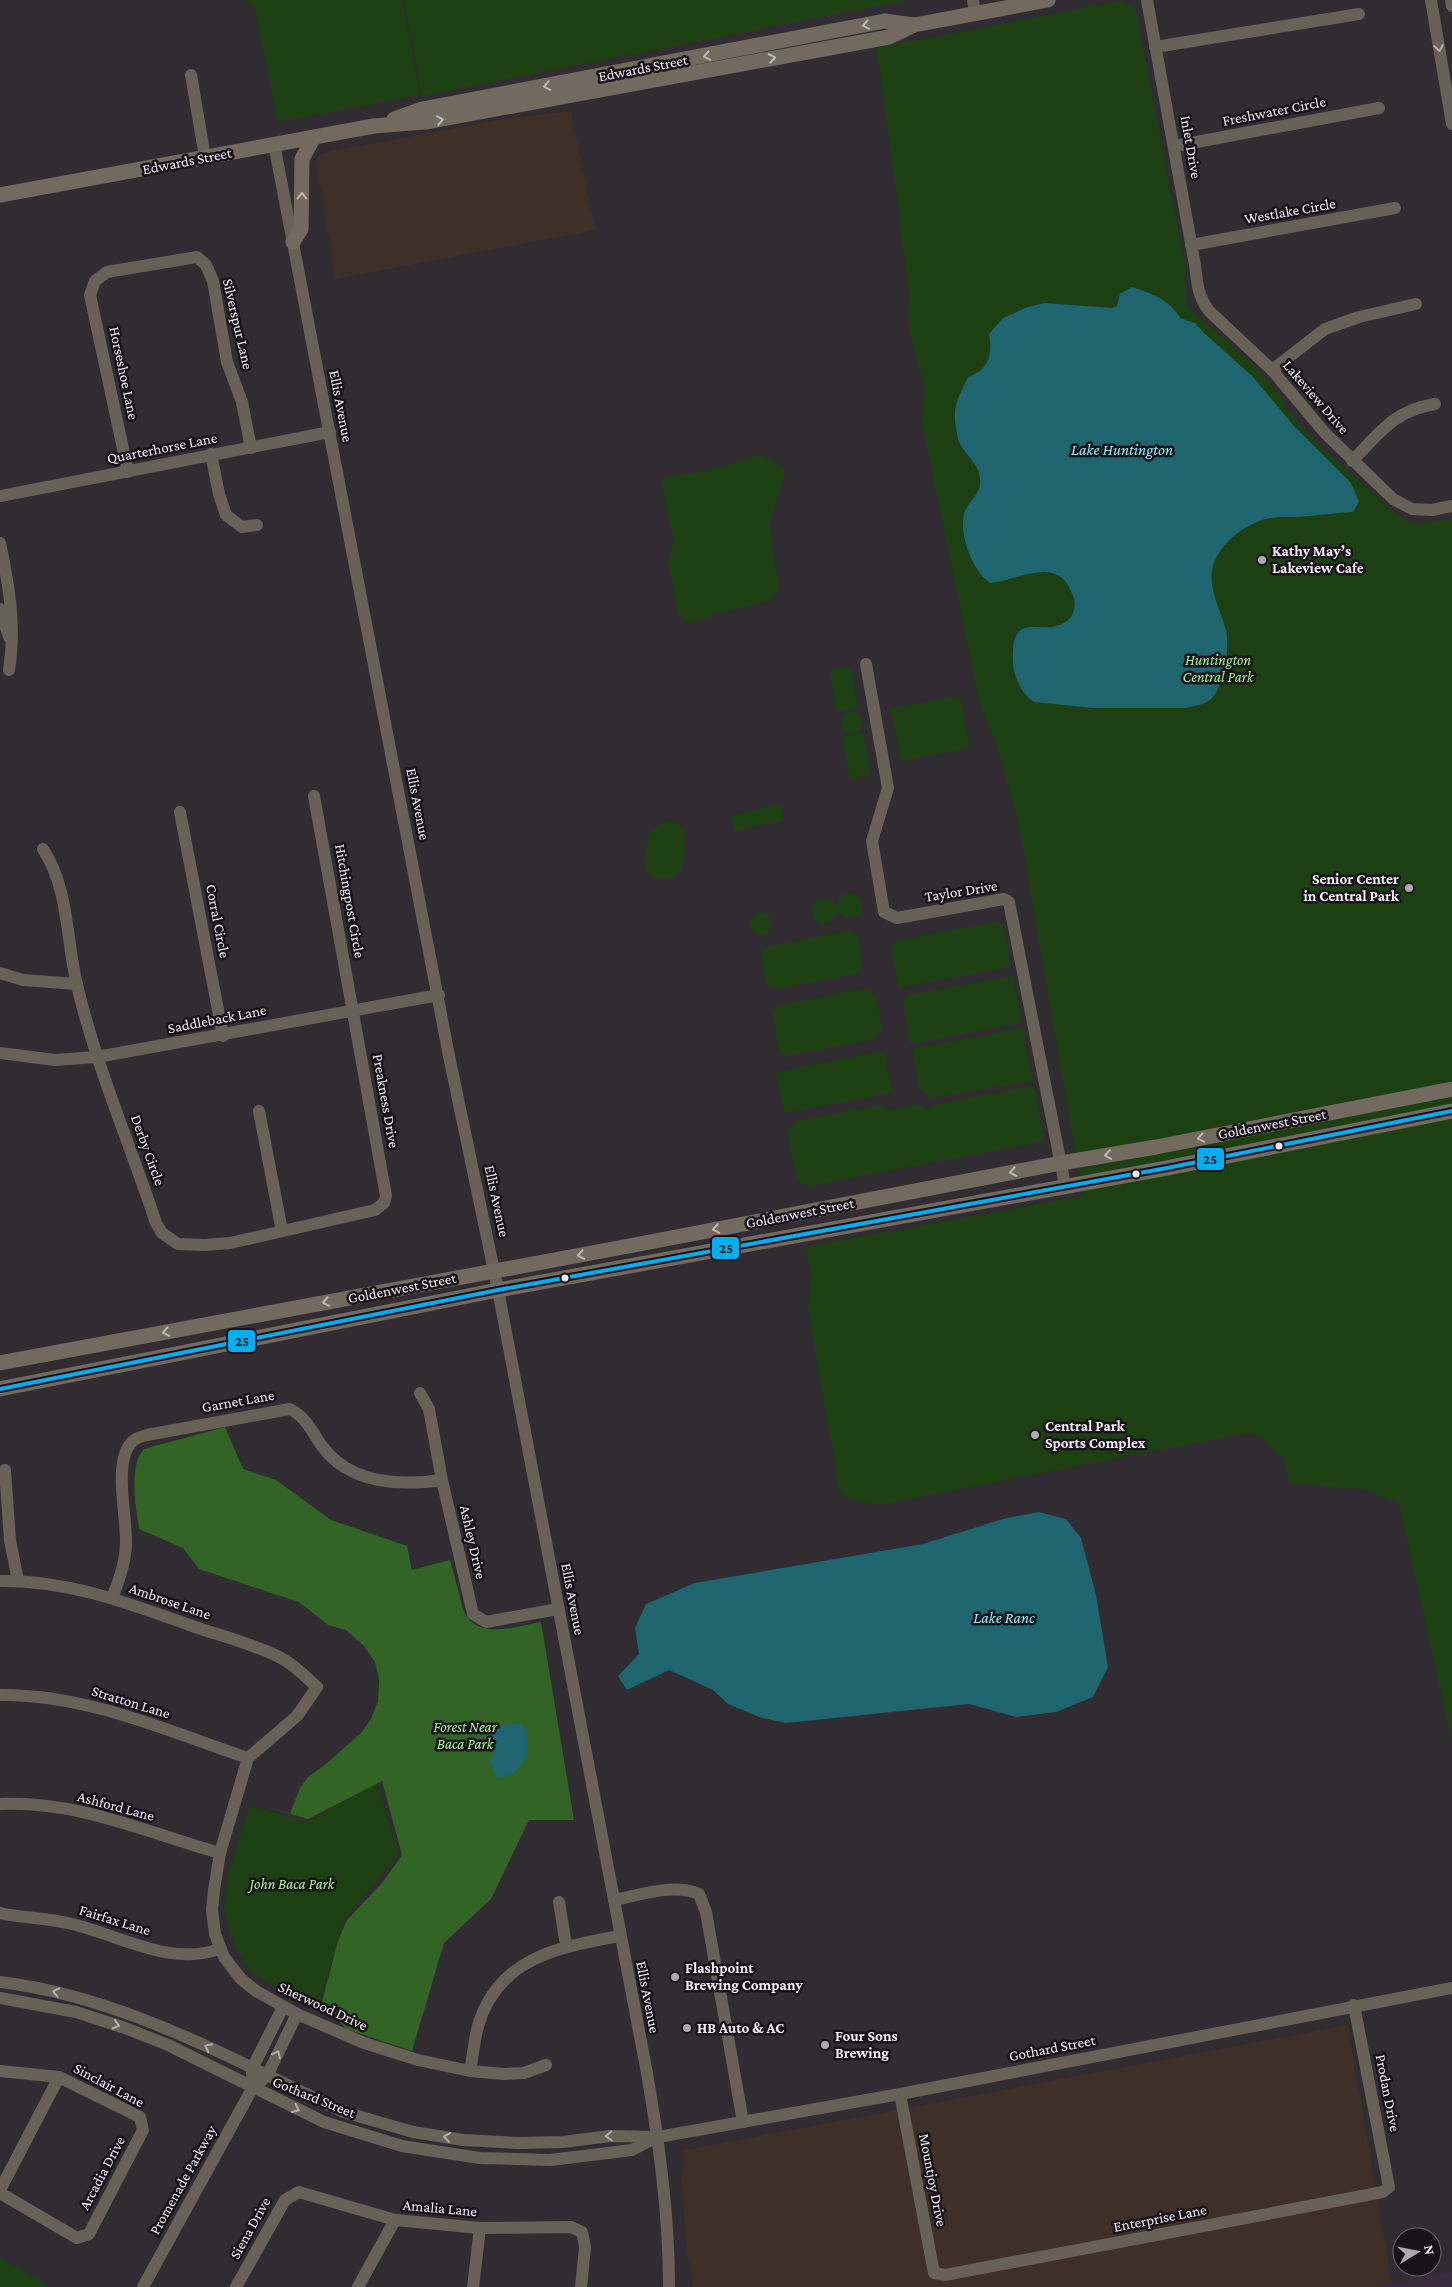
<svg xmlns="http://www.w3.org/2000/svg" width="1452" height="2287" viewBox="0 0 1452 2287" font-family="'Crimson Pro',serif">
	<style>
		.industrial { fill: #3e2f27 }
		.built { fill: #392b3d }
		.green { fill: #1d4013 }
		.forest { fill: #326425 }
		.water { fill: #1f656f }
		.lines { fill: none; stroke-linecap: round; stroke-linejoin: round }
		.minor { stroke: #676157; stroke-width: 12 }
		.major { stroke: #726a5f; stroke-width: 15 }
		.bus-1-casing { stroke: #171319; stroke-width: 8 }
		.bus-1 { stroke: #00aff2; stroke-width: 4 }
		.oneway { stroke: #beb7b8 }
		.oneway2 { stroke: #b3adad }
		.poi-dot { fill: #aea8b0; stroke: #171319; stroke-width: 2 }
		.bus-dot { fill: #f1ebf4; stroke: #171319; stroke-width: 2 }
		.labels { text-anchor: middle; stroke-width: 5; stroke-linejoin: round; paint-order: stroke }
		.street-label { font-size: 15px; fill: #f1ebf4; stroke: #171319 }
		.poi-label { font-size: 15px; font-weight: bold; fill: #f1ebf4; stroke: #171319; text-anchor: start }
		.park-label { font-size: 15px; font-style: italic; fill: #a3f38f; stroke: #171319 }
		.water-label { font-size: 16px; font-style: italic; fill: #8eedfa; stroke: #171319 }
		.line-badge { stroke: #171319; stroke-width: 2 }
		.pale-badge-label { font-size: 14px; text-anchor: middle; font-weight: bold; fill: #111 }
	</style>
	<rect width="100%" height="100%" fill="#312c32"/>
	<!-- industrial -->
	<g class="industrial">
		<polygon points="571,111 595,230 336,279 316,159 322,153 509,118"/>
		<polygon points="1348,2025 1392,2284 1374,2287 693,2287 687,2249 681,2177 685,2150"/>
	</g>
	<!-- built -->
	<polygon class="built" points="1452,2272 1452,2287 1374,2287 1392,2284"/>
	<!-- green -->
	<g class="green">
		<polygon points="244,0 402,0 420,95 278,122 255,7"/>
		<polygon points="404,0 908,0 422,96"/>
		<path d="M1122,1l9,4 5,6 50,259 -1,22 3,15 69,61 26,30 4,11 35,39 79,70 18,7 33,-6v1224l-53,-239 -33,-14 -76,-7 -6,-26 -8,-4 -14,-17 -15,-3 -367,72 -28,-5 -12,-7 -32,-184 3,-36 -5,-26 277,-51 -64,-371 -20,-74 -20,-49 -57,-281c0,-14 3,-30 0,-44 -7,-28 -18,-51 -12,-80l-33,-249z"/>
		<polygon points="760,455 784,468 784,480 769,522 779,587 771,600 727,611 689,624 678,612 668,561 674,541 662,484 665,477 709,471"/>
		<polygon points="851,666 858,708 837,712 830,670"/>
		<polygon points="960,696 970,748 901,761 891,708"/>
		<circle cx="852" cy="723" r="11"/>
		<polygon points="863,733 871,775 850,779 842,737"/>
		<polygon points="781,805 784,821 735,831 731,815"/>
		<path d="M668,821c21,3 19,20 16,36 -1,5 -1,10 -4,14 -12,15 -35,8 -35,-12 0,-8 3,-18 4,-26l14,-11z"/>
		<path d="M849,893c13,2 17,13 9,23l-13,2 -7,-7 -7,11 -9,2 -7,-4 -4,-12 5,-7 12,-3 9,8 4,-10z"/>
		<circle cx="761" cy="924" r="11"/>
		<polygon points="996,922 1004,926 1011,967 898,988 892,952 895,941"/>
		<polygon points="848,931 857,936 863,964 858,973 777,989 767,985 761,955 766,947"/>
		<polygon points="1013,976 1022,1023 910,1044 903,1003 909,995"/>
		<path d="M862,989c19,1 17,27 20,42l-7,8 -88,17 -8,-5 -6,-36 5,-9z"/>
		<polygon points="1023,1028 1033,1081 932,1098 920,1089 912,1049"/>
		<polygon points="884,1051 892,1093 786,1113 784,1109 776,1075 780,1071"/>
		<polygon points="1034,1086 1045,1141 810,1186 799,1182 796,1177 788,1132 794,1122 882,1105 889,1110 918,1105 927,1110 933,1105"/>
		<polygon points="377,1783 399,1855 345,1918 317,2010 274,1986 250,1971 235,1946 224,1910 229,1872 250,1806 307,1822"/>
		<polygon points="0,2258 50,2287 0,2287"/>
	</g>
	<!-- forest -->
	<path class="forest" d="M225,1427l18,42 33,11 55,40 76,26 5,24 38,-10 14,52c16,29 50,14 77,10l33,198h-45l-38,79 -47,44 -32,108 -66,-22 -24,-27 16,-61 9,-21 35,-37 20,-28 -20,-74 -74,38 -58,-17 40,12 10,-26 8,-11 18,-13 36,-32 9,-13 7,-18 1,-21 -4,-18 -11,-16 -18,-16 -18,-5 -29,-23 -100,-33 -16,-21 -44,-19c-3,-21 -11,-63 5,-80z"/>
	<!-- water -->
	<g class="water">
		<path d="M1132,287c19,6 37,12 48,31l15,5 9,10 49,44 41,49 57,57 8,19 -6,10c-19,1 -38,4 -57,5 -12,0 -22,-1 -34,3 -14,5 -28,14 -37,25 -26,30 -8,53 1,85 4,17 -2,57 -15,69 -7,6 -17,7 -25,9h-93l-59,-6c-12,-8 -20,-24 -21,-39 -3,-61 33,-20 57,-45 5,-6 6,-16 3,-22 -14,-43 -54,-16 -83,-13 -17,-11 -33,-51 -25,-72 5,-12 17,-17 15,-33 -2,-16 -15,-23 -21,-36 -2,-4 -2,-10 -3,-15 -4,-22 3,-30 12,-50 21,-7 25,-23 21,-43l14,-16 25,-11 17,-4 67,5 5,-2 3,-12z"/>
		<polygon points="1039,1512 1066,1519 1081,1538 1096,1595 1108,1667 1093,1697 1056,1712 1016,1717 969,1704 786,1723 759,1717 728,1704 713,1690 669,1670 627,1690 618,1676 639,1654 635,1628 646,1604 695,1583 923,1544 1003,1519"/>
		<path d="M521,1723c16,20 3,57 -24,54l-7,-16 4,-6 -4,-13 1,-8 13,-9z"/>
	</g>
	<g class="lines">
		<!-- minor -->
		<g class="minor">
			<polyline points="973,0 975,14"/>
			<path d="M1147,0l48,265c2,18 3,31 14,46l63,59 53,63 68,66 19,10 20,1 20,-4"/>
			<polyline points="1431,0 1452,124"/>
			<polyline points="1451,0 1452,6"/>
			<polyline points="1155,47 1359,14"/>
			<polyline points="191,75 205,157"/>
			<path d="M274,144l175,912 49,234 149,783c12,71 22,141 22,214"/>
			<polyline points="1175,146 1379,108"/>
			<polyline points="1191,245 1395,208"/>
			<polyline points="1272,370 1325,329 1359,317 1416,304"/>
			<polyline points="211,454 219,494 226,515 242,527 257,525"/>
			<path d="M1352,461c29,-29 41,-50 83,-57"/>
			<polyline points="128,472 90,295 95,281 107,272 197,257 206,265 213,281 227,362 242,402 251,448"/>
			<polyline points="0,496 330,432"/>
			<path d="M0,543c9,42 16,84 9,127"/>
			<polyline points="0,609 9,637"/>
			<polyline points="866,664 888,788 872,841 884,912 897,918 1004,899 1009,902 1065,1185"/>
			<polyline points="180,812 223,1036"/>
			<path d="M43,849c26,40 23,90 34,136 19,81 53,159 79,238l6,10 16,11 27,1 25,-2 145,-33 9,-7 2,-7 -72,-400"/>
			<polyline points="0,973 23,980 77,984"/>
			<polyline points="0,1053 55,1060 97,1057 439,995"/>
			<polyline points="259,1111 282,1231"/>
			<polyline points="420,1393 429,1409 442,1480 473,1614 486,1622 558,1609"/>
			<polyline points="5,1470 10,1540 18,1581"/>
			<path d="M0,1581c69,-1 131,23 195,46 27,9 54,16 80,28 16,7 29,20 42,32l-20,29 -49,42 -28,95 -6,37 -2,20 3,24 9,23 17,22 15,12 41,23 67,29 54,17 52,11 34,3 20,-1 22,-8"/>
			<path d="M112,1598c7,-17 14,-36 14,-55 1,-26 -14,-83 7,-102 3,-3 10,-5 14,-6l143,-26c16,8 22,23 32,37 28,39 78,40 120,34"/>
			<path d="M0,1695c86,-1 168,36 248,63"/>
			<path d="M0,1804c77,-4 148,29 220,49"/>
			<path d="M614,1900c27,-5 60,-17 85,-6l7,18 37,210"/>
			<polyline points="559,1902 566,1945"/>
			<path d="M0,1913c23,5 48,5 72,11 47,11 99,43 147,25"/>
			<path d="M0,1982c124,15 233,78 344,130l69,20 50,8 56,3 44,-1 47,-6 48,1 242,-43 552,-106"/>
			<polyline points="0,1998 76,2012 125,2028 168,2045 324,2122 402,2146 480,2158 550,2160 632,2150 655,2138"/>
			<polyline points="0,2071 59,2077 140,2117 143,2130 89,2234 77,2238 0,2193"/>
			<path d="M470,2071c3,-15 4,-30 8,-45 20,-69 82,-79 142,-90"/>
			<polyline points="252,2075 252,2069 283,2007"/>
			<polyline points="900,2094 934,2273 945,2275 1383,2192 1389,2187 1354,2005"/>
			<polyline points="0,2190 59,2077"/>
			<polyline points="143,2287 252,2089 267,2076 297,2014"/>
			<polyline points="236,2287 285,2200 299,2192 395,2220 480,2228 571,2227 582,2232 585,2247 581,2287"/>
			<polyline points="358,2287 395,2220"/>
			<polyline points="473,2287 480,2228"/>
		</g>
		<!-- major -->
		<g class="major">
			<polyline points="394,119 422,109 885,21 913,25"/>
			<polyline points="0,195 374,126 425,122 889,37 914,25 1048,0"/>
			<polyline points="293,242 301,229 302,159 314,137"/>
			<polyline points="0,1363 629,1246 1061,1163 1156,1147 1452,1089"/>
			<polyline points="0,1389 498,1290 1167,1168 1452,1111"/>
		</g>
		<!-- bus-1 casing -->
		<g class="bus-1-casing">
			<polyline id="bus-1" points="0,1389 498,1290 1167,1168 1452,1111"/>
		</g>
		<!-- bus-1 -->
		<use href="#bus-1" class="bus-1"/>
	</g>
	<!-- one-way arrows -->
	<defs><path id="oneway-chevron" d="M-2-3.5L2.5 0L-2 3.5" fill="none" stroke-width="1.6" stroke-linecap="round" stroke-linejoin="round" transform="scale(1.25)"/></defs>
	<g class="oneway">
		<use href="#oneway-chevron" transform="translate(866 25) rotate(169)"/>
		<use href="#oneway-chevron" transform="translate(707 56) rotate(169)"/>
		<use href="#oneway-chevron" transform="translate(772 58) rotate(-10)"/>
		<use href="#oneway-chevron" transform="translate(547 86) rotate(169)"/>
		<use href="#oneway-chevron" transform="translate(440 120) rotate(-11)"/>
		<use href="#oneway-chevron" transform="translate(302 196) rotate(-90)"/>
		<use href="#oneway-chevron" transform="translate(1201 1138) rotate(169)"/>
		<use href="#oneway-chevron" transform="translate(1108 1155) rotate(171)"/>
		<use href="#oneway-chevron" transform="translate(1013 1172) rotate(169)"/>
		<use href="#oneway-chevron" transform="translate(716 1229) rotate(169)"/>
		<use href="#oneway-chevron" transform="translate(581 1255) rotate(170)"/>
		<use href="#oneway-chevron" transform="translate(326 1302) rotate(169)"/>
		<use href="#oneway-chevron" transform="translate(166 1332) rotate(169)"/>
	</g>
	<g class="oneway2">
		<use href="#oneway-chevron" transform="translate(1439 48) rotate(80)"/>
		<use href="#oneway-chevron" transform="translate(56 1992) rotate(-168)"/>
		<use href="#oneway-chevron" transform="translate(116 2025) rotate(17)"/>
		<use href="#oneway-chevron" transform="translate(208 2047) rotate(-154)"/>
		<use href="#oneway-chevron" transform="translate(277 2054) rotate(-64)"/>
		<use href="#oneway-chevron" transform="translate(296 2109) rotate(25)"/>
		<use href="#oneway-chevron" transform="translate(609 2136) rotate(177)"/>
		<use href="#oneway-chevron" transform="translate(447 2137) rotate(-172)"/>
	</g>
	<!-- markers -->
	<g class="poi-dot">
		<circle cx="1262" cy="560" r="5"/>
		<circle cx="1409" cy="888" r="5"/>
		<circle cx="1035" cy="1435" r="5"/>
		<circle cx="675" cy="1977" r="5"/>
		<circle cx="687" cy="2028" r="5"/>
		<circle cx="825" cy="2045" r="5"/>
	</g>
	<g class="bus-dot">
		<circle cx="1279" cy="1146" r="4.5"/>
		<circle cx="1136" cy="1174" r="4.5"/>
		<circle cx="565" cy="1278" r="4.5"/>
	</g>
	<g class="labels">
		<!-- street labels -->
		<g class="street-label">
			<text transform="translate(643 68) rotate(-11)" y="5">Edwards Street</text>
			<text transform="translate(1274 111) rotate(-11)" y="5">Freshwater Circle</text>
			<text transform="translate(1191 147) rotate(80)" y="5">Inlet Drive</text>
			<text transform="translate(187 161) rotate(-11)" y="5">Edwards Street</text>
			<text transform="translate(1290 211) rotate(-10)" y="5">Westlake Circle</text>
			<text transform="translate(238 324) rotate(77)" y="5">Silverspur Lane</text>
			<text transform="translate(124 373) rotate(78)" y="5">Horseshoe Lane</text>
			<text transform="translate(1316 397) rotate(49)" y="5">Lakeview Drive</text>
			<text transform="translate(341 406) rotate(79)" y="5">Ellis Avenue</text>
			<text transform="translate(162 448) rotate(-11)" y="5">Quarterhorse Lane</text>
			<text transform="translate(418 804) rotate(79)" y="5">Ellis Avenue</text>
			<text transform="translate(961 891) rotate(-9)" y="5">Taylor Drive</text>
			<text transform="translate(350 901) rotate(80)" y="5">Hitchingpost Circle</text>
			<text transform="translate(218 921) rotate(79)" y="5">Corral Circle</text>
			<text transform="translate(217 1019) rotate(-11)" y="5">Saddleback Lane</text>
			<text transform="translate(386 1101) rotate(80)" y="5">Preakness Drive</text>
			<text transform="translate(1272 1124) rotate(-11)" y="5">Goldenwest Street</text>
			<text transform="translate(148 1150) rotate(70)" y="5">Derby Circle</text>
			<text transform="translate(497 1201) rotate(78)" y="5">Ellis Avenue</text>
			<text transform="translate(800 1213) rotate(-11)" y="5">Goldenwest Street</text>
			<text transform="translate(402 1288) rotate(-11)" y="5">Goldenwest Street</text>
			<text transform="translate(238 1401) rotate(-10)" y="5">Garnet Lane</text>
			<text transform="translate(473 1542) rotate(77)" y="5">Ashley Drive</text>
			<text transform="translate(573 1599) rotate(79)" y="5">Ellis Avenue</text>
			<text transform="translate(170 1601) rotate(19)" y="5">Ambrose Lane</text>
			<text transform="translate(131 1702) rotate(17)" y="5">Stratton Lane</text>
			<text transform="translate(116 1806) rotate(15)" y="5">Ashford Lane</text>
			<text transform="translate(115 1920) rotate(17)" y="5">Fairfax Lane</text>
			<text transform="translate(648 1997) rotate(79)" y="5">Ellis Avenue</text>
			<text transform="translate(323 2006) rotate(25)" y="5">Sherwood Drive</text>
			<text transform="translate(1052 2048) rotate(-11)" y="5">Gothard Street</text>
			<text transform="translate(109 2085) rotate(28)" y="5">Sinclair Lane</text>
			<text transform="translate(1388 2093) rotate(79)" y="5">Prodan Drive</text>
			<text transform="translate(314 2097) rotate(22)" y="5">Gothard Street</text>
			<text transform="translate(102 2173) rotate(-62)" y="5">Arcadia Drive</text>
			<text transform="translate(183 2180) rotate(-61)" y="5">Promenade Parkway</text>
			<text transform="translate(933 2180) rotate(79)" y="5">Mountjoy Drive</text>
			<text transform="translate(440 2208) rotate(5)" y="5">Amalia Lane</text>
			<text transform="translate(1160 2218) rotate(-11)" y="5">Enterprise Lane</text>
			<text transform="translate(250 2228) rotate(-61)" y="5">Siena Drive</text>
		</g>
		<!-- poi labels -->
		<g class="poi-label">
			<text x="1272" y="556">Kathy May’s<tspan x="1272" dy="17">Lakeview Cafe</tspan></text>
			<text x="1399" y="884" text-anchor="end">Senior Center<tspan x="1399" dy="17">in Central Park</tspan></text>
			<text x="1045" y="1431">Central Park<tspan x="1045" dy="17">Sports Complex</tspan></text>
			<text x="685" y="1973">Flashpoint<tspan x="685" dy="17">Brewing Company</tspan></text>
			<text x="697" y="2033">HB Auto &amp; AC</text>
			<text x="835" y="2041">Four Sons<tspan x="835" dy="17">Brewing</tspan></text>
		</g>
		<!-- park labels -->
		<g class="park-label">
			<text x="1218" y="665">Huntington<tspan x="1218" dy="17">Central Park</tspan></text>
			<text x="465" y="1732">Forest Near<tspan x="465" dy="17">Baca Park</tspan></text>
			<text x="292" y="1889">John Baca Park</text>
		</g>
		<!-- water labels -->
		<g class="water-label">
			<text x="1122" y="455">Lake Huntington</text>
			<text x="1004" y="1623">Lake Ranc</text>
		</g>
	</g>
	<g class="line-badge">
		<rect x="1196" y="1147" width="29" height="24" rx="5" fill="#00aff2"/>
		<rect x="711" y="1236" width="29" height="24" rx="5" fill="#00aff2"/>
		<rect x="227" y="1329" width="29" height="24" rx="5" fill="#00aff2"/>
	</g>
	<g class="pale-badge-label">
		<text x="1210" y="1164">25</text>
		<text x="726" y="1253">25</text>
		<text x="242" y="1346">25</text>
	</g>
	<!-- north arrow -->
	<g transform="translate(1417 2252) rotate(80)"><circle r="24" fill="#171319" stroke="#6e6971"/>
	<path d="M0-4L9 19L0 12L-9 19Z" fill="#aea8b0"/>
	<text y="-8" font-size="14" font-weight="bold" text-anchor="middle" fill="#f1ebf4">N</text>
	</g>
</svg>
